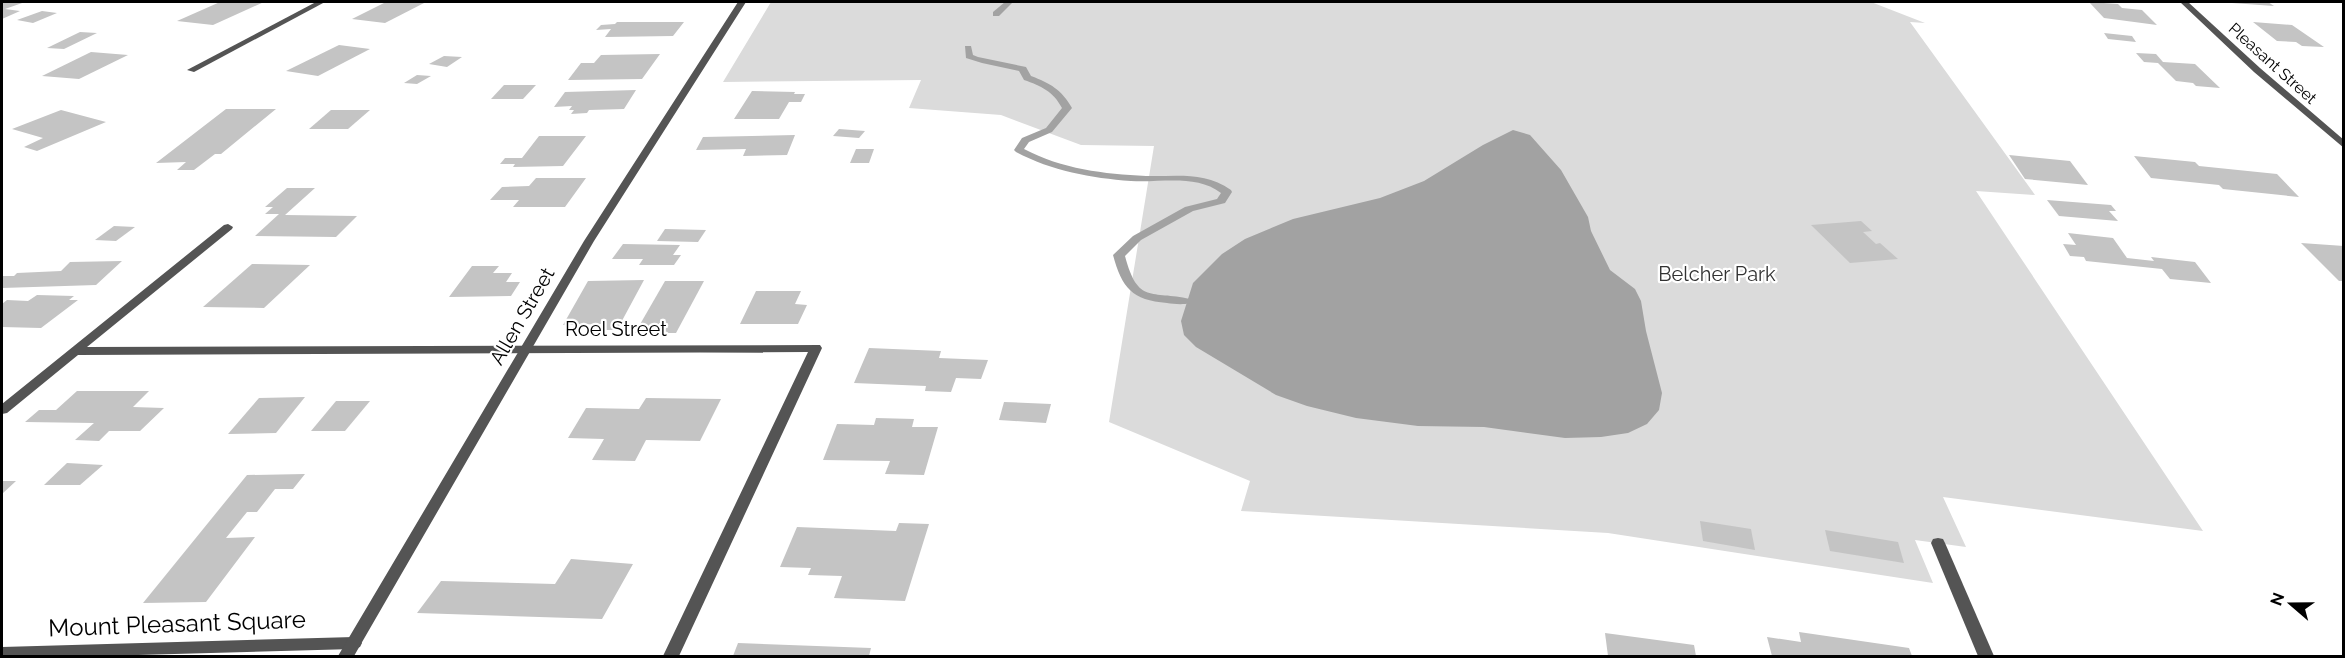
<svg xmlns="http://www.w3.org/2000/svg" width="2345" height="658" viewBox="0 0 2345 658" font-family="Raleway,sans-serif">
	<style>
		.green { fill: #dbdbdb }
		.water { fill: #a2a2a2 }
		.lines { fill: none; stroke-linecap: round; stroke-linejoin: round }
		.stream { fill: #a2a2a2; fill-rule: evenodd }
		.building { fill: #c4c4c4 }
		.minor { fill: #545454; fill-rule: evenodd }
		.tertiary { fill: #545454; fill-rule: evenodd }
		.labels { text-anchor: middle; stroke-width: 4.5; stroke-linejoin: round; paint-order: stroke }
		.far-street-label { font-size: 16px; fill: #000; stroke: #fff }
		.park-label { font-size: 20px; fill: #323232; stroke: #fff }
		.street-label { font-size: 20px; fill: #000; stroke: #fff }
		.near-street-label { font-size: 24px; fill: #000; stroke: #fff }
	</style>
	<rect width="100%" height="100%" fill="#fff"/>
	<!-- green -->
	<polygon class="green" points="771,2 1871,2 1925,23 1910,22 2035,195 1976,191 2203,531 1943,497 1966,547 1915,540 1933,583 1608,533 1241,511 1250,481 1109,422 1154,146 1081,145 1001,115 909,108 921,80 723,82"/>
	<!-- water -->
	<polygon class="water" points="1513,130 1530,135 1561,170 1588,217 1591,231 1610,270 1635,289 1641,301 1646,331 1662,393 1659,410 1647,424 1628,433 1601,437 1565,438 1484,427 1418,426 1356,418 1307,406 1276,395 1196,347 1184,335 1181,321 1193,283 1222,254 1245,239 1293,219 1380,198 1424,181 1483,145"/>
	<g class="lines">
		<!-- stream -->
		<g class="stream">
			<polygon points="1005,2 1013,2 999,16 993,16 993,12"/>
			<path d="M965,46h6l2,9 5,2 48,10 5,9c19,7 31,14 41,32l-20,24 -23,10 -5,7c38,20 80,25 122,27 30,1 58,-5 85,14l1,2 -7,11 -32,8 -52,29 -16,16c13,49 26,34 65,43l2,2 -2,2c-7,2 -16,1 -23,0 -35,-3 -45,-15 -54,-48l20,-19 52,-29 32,-8 4,-6c-25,-19 -60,-10 -90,-12 -40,-3 -79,-10 -115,-29l-2,-2 8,-12 24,-10 16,-20c-9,-17 -21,-22 -38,-28l-5,-9 -37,-8 -16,-5z"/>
		</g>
	</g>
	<!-- building -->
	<g class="building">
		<polygon points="2,2 25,2 5,9 20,11 2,19"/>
		<polygon points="220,2 264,2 213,25 177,21"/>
		<polygon points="386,2 426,2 385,23 352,19"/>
		<polygon points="2089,2 2118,4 2122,8 2142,10 2157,25 2104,18"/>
		<polygon points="2232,2 2268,2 2274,6 2232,3"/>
		<polygon points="42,11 57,13 33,23 17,20"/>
		<polygon points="617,22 684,22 673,36 605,37 611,29 596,30 601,25 615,24"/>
		<polygon points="2253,22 2292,25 2324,47 2302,46 2296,42 2277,41"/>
		<polygon points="80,32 97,33 64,49 47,48"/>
		<polygon points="2104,33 2132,36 2136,42 2108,39"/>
		<polygon points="339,45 370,49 318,76 286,71"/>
		<polygon points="91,52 128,55 79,79 42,76"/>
		<polygon points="2136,53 2156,54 2163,62 2195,64 2220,88 2196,86 2193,83 2176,81 2158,63 2144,62"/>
		<polygon points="660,54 642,79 568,80 581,63 594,63 601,55"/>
		<polygon points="444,56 462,57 447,67 429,64"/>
		<polygon points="417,75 431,76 417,84 404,83"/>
		<polygon points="504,85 536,85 523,99 491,99"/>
		<polygon points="636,90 624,109 589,110 587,113 571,114 574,110 569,110 572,106 554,107 565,92"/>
		<polygon points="752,91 795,92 794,94 805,94 801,102 789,102 779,119 734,119"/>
		<polygon points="226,109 276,109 221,154 215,154 194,170 177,170 186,162 156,163"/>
		<polygon points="61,110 106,122 37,151 24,147 43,138 12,129"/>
		<polygon points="331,110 370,110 348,129 309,129"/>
		<polygon points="839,129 865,131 859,138 833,136"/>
		<polygon points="795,135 787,155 743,156 746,149 696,150 703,137"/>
		<polygon points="539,136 586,136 563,166 513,167 515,164 500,164 505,158 522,158"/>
		<polygon points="856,149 874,149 869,163 850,163"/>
		<polygon points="2009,155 2070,161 2088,185 2025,179"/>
		<polygon points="2134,156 2195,162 2199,166 2277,174 2299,197 2223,189 2219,185 2151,178"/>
		<polygon points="536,178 586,178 565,207 513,207 519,200 490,200 502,187 529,186"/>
		<polygon points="287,188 315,188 285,215 357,216 336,237 255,236 279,214 265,214 273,207 265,207"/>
		<polygon points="2047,200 2111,205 2116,211 2109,211 2118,221 2059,216"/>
		<polygon points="1861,221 1872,231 1863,232 1876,244 1880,243 1898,259 1850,263 1811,225"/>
		<polygon points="114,226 135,227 116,241 95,240"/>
		<polygon points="665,229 706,230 698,242 657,241"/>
		<polygon points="2068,233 2113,238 2127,258 2154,261 2151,257 2195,262 2211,283 2170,279 2162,269 2086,261 2084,257 2070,256 2063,244 2076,245"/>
		<polygon points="2301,243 2344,246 2344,281 2339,281"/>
		<polygon points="623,244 680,245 673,255 681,255 674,265 639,265 643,259 612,259"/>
		<polygon points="122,261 96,285 2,288 2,276 14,276 17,273 61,271 70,262"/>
		<polygon points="252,264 310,265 264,308 203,307"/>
		<polygon points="472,266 499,266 493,273 512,273 506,282 520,282 511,296 449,297"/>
		<polygon points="644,280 617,330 598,330 602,324 563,325 588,281"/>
		<polygon points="665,281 704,281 676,333 635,333"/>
		<polygon points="756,291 801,291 795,304 807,305 798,324 740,324"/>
		<polygon points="37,295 74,296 69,300 78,300 41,328 2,327 2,304 7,300 28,301"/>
		<polygon points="869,348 941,351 939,358 988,360 981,379 956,378 951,392 925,391 926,386 854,383"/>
		<polygon points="77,391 149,391 133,407 164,408 140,431 109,431 99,441 75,440 94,423 25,422 39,410 56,410"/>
		<polygon points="305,397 276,433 228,434 259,398"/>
		<polygon points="646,398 721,399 700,441 646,440 635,461 592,460 604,439 568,438 586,408 639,409"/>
		<polygon points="336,401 370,401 345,431 311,431"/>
		<polygon points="1004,402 1051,404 1046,423 999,420"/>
		<polygon points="876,418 914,419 912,427 938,427 924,475 885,474 890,461 823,460 837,424 874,425"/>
		<polygon points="67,463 103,465 80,485 44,485"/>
		<polygon points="305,474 293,489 275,489 257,512 247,512 226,538 255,537 206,602 143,603 247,475"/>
		<polygon points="2,481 16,481 2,494"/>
		<polygon points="1700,521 1751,529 1755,550 1703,541"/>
		<polygon points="899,523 929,524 905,601 834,598 842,576 808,575 811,568 780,567 797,527 896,531"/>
		<polygon points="1825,530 1898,542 1904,563 1830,551"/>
		<polygon points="571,559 633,564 602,619 417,613 441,581 555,584"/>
		<polygon points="1799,632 1909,648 1912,656 1772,656 1767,637 1801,642"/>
		<polygon points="1605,633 1694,645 1696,656 1608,656"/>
		<polygon points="738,643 871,648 869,656 733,656"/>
	</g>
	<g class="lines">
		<!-- minor -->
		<g class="minor">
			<polygon points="316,2 325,2 194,72 187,70"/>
			<polygon points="228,224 233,227 232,229 87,347 820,345 822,348 679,656 663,656 808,352 78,355 7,413 2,414 2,404 224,225"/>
			<polygon points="1938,538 1943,539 1945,543 1994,656 1978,656 1931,543 1933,539"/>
			<polygon points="354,637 360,639 362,643 360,647 354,649 102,656 2,656 2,647"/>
		</g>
		<!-- tertiary -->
		<g class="tertiary">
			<polygon points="738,2 746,2 594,241 354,656 338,656 584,241"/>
			<polygon points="2180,2 2188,2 2260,68 2344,140 2344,148 2254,72"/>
		</g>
	</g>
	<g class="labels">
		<!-- far-street labels -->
		<g class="far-street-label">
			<text transform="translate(2273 63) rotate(42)" y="6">Pleasant Street</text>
		</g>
		<!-- park labels -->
		<g class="park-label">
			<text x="1717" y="281">Belcher Park</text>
		</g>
		<!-- street labels -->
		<g class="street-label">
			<text transform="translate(522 316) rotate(-60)" y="7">Allen Street</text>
			<text x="616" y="336">Roel Street</text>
		</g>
		<!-- near-street labels -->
		<g class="near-street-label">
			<text transform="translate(177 624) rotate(-2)" y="8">Mount Pleasant Square</text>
		</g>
	</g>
	<!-- border -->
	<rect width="2345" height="658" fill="none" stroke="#000000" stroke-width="6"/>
	<!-- north arrow -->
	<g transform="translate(2291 604) rotate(290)" stroke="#ffffff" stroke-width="4.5" paint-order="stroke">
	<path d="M0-4.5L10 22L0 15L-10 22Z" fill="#000000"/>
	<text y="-9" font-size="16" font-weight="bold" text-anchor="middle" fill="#000000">N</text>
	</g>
</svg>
